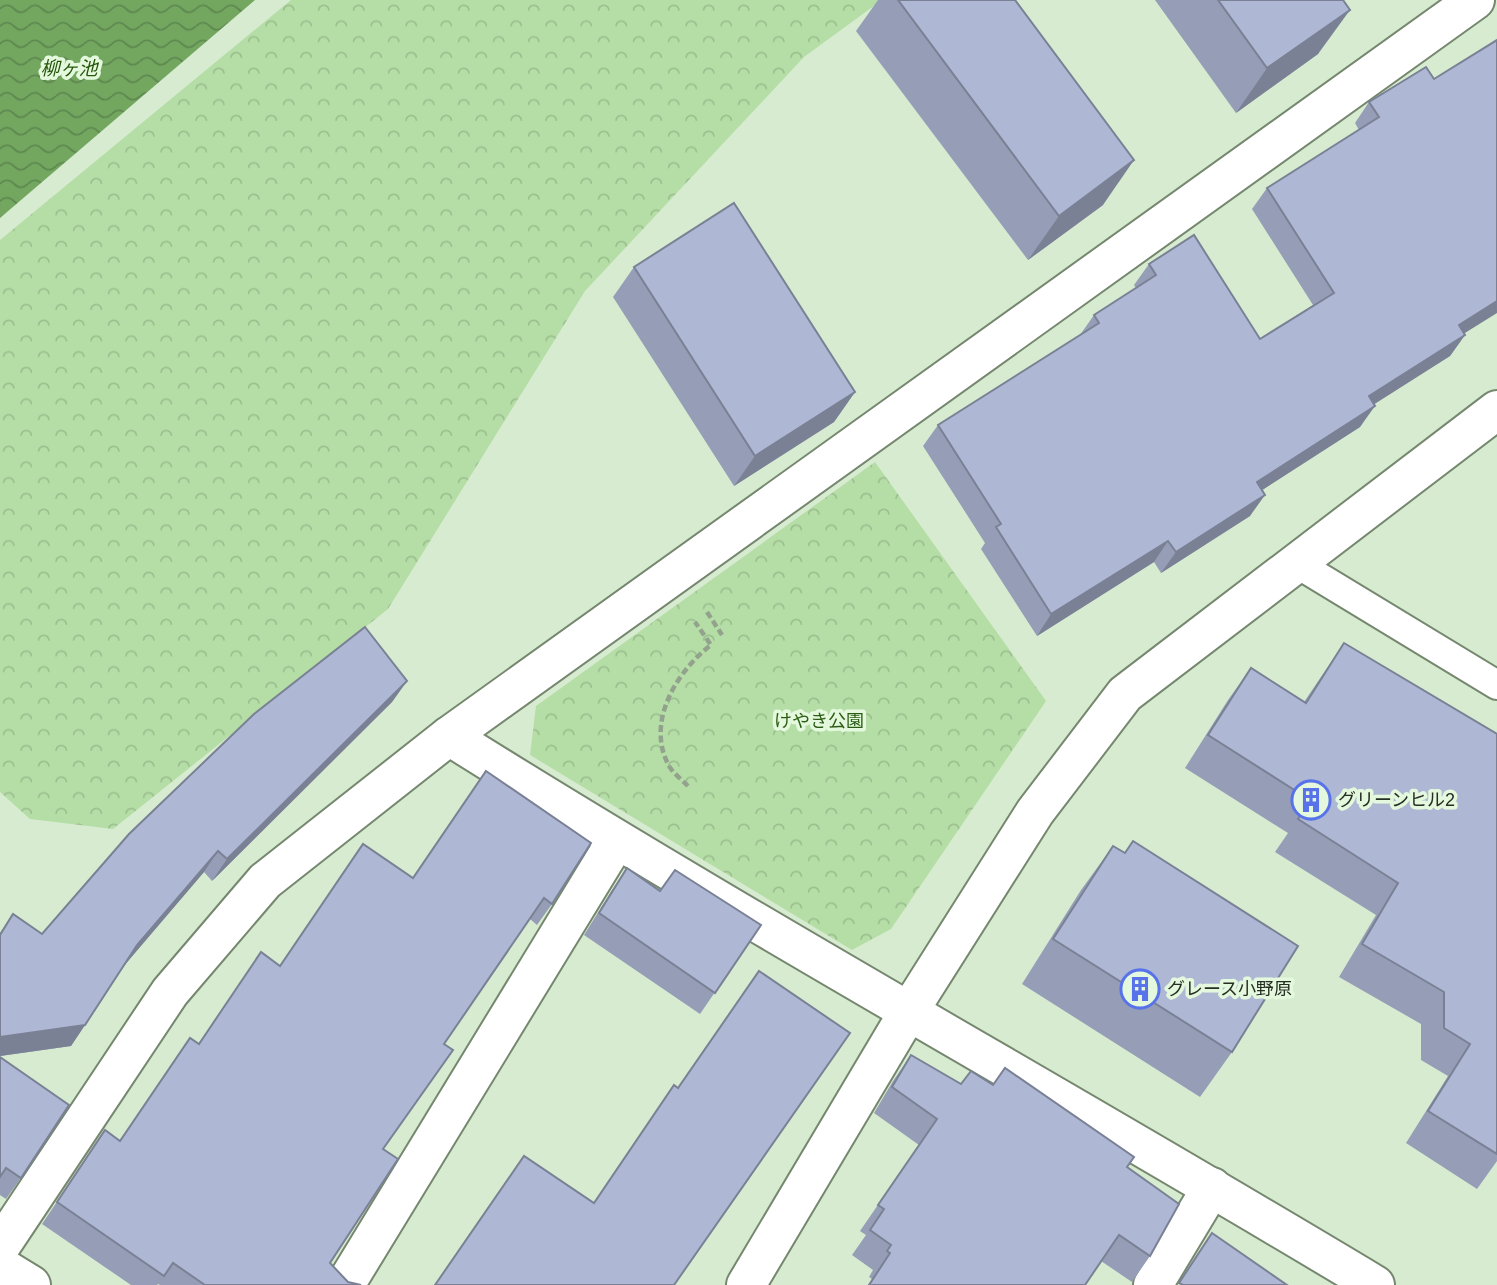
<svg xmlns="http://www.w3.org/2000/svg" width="1497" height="1285" viewBox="0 0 1497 1285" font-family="Helvetica,'Noto Sans JP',sans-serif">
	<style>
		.forest { fill: url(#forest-crowns) }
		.water { fill: url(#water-waves) }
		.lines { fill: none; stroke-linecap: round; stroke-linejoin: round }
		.service-casing { stroke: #75886f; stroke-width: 32 }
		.minor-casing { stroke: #75886f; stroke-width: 42 }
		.tertiary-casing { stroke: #75886f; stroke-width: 42 }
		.path { stroke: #93a28d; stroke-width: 4.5; stroke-dasharray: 7 3.5; stroke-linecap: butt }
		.service { stroke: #fff; stroke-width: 28 }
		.minor { stroke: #fff; stroke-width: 38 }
		.tertiary { stroke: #fff; stroke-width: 38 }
		.wall { fill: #969eb7 }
		.shaded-wall { fill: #7a8195 }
		.building { fill: #aeb8d5; stroke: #7a8195; stroke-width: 2 }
		.labels { text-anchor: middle; stroke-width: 7; stroke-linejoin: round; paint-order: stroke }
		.park-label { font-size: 18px; fill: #2b5c13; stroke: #e4f8dd }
		.poi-label { font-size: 18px; fill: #262d23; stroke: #e4f8dd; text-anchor: start }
		.water-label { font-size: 19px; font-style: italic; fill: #25560a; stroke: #e4f8dd }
	</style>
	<defs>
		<pattern id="forest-crowns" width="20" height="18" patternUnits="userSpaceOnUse" patternTransform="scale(1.75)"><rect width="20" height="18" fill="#b5dea6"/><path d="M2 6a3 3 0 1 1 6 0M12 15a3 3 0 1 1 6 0" fill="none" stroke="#9cbf8f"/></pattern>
		<pattern id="water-waves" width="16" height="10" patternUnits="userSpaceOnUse" patternTransform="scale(1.75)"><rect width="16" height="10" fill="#73a760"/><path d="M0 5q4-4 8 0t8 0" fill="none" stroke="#5e884f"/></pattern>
	</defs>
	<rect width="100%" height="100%" fill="#d7ebd0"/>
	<!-- forest -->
	<g class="forest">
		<polygon points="291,0 882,0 804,57 585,291 388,609 113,829 30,819 0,792 0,240"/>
		<polygon points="875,462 1046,701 891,929 852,950 530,755 536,706"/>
	</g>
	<!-- water -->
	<polygon class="water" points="0,0 255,0 0,218"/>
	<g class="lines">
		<!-- service casing -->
		<g class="service-casing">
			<polyline id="service" points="1296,563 1497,685"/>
		</g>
		<!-- minor casing -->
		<g class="minor-casing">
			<g id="minor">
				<path d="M449,736c304,191 619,364 926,549"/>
				<polyline points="0,1247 170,992 265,881 449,736 1475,0"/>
				<polyline points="0,1266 31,1285"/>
				<polyline points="345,1285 616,841"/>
				<polyline points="1153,1285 1212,1187"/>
			</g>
		</g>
		<!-- tertiary casing -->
		<g class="tertiary-casing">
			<polyline id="tertiary" points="746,1285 909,1011 1035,812 1125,694 1497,410"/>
		</g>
		<!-- path -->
		<g class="path">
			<polyline points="707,612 722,635"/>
			<path d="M688,786c-6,-6 -15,-13 -19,-20 -24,-44 8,-95 42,-121l-16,-23"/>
		</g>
		<!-- service -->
		<use href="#service" class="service"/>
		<!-- minor -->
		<use href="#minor" class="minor"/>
		<!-- tertiary -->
		<use href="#tertiary" class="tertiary"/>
	</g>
	<!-- wall -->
	<g class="wall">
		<polygon points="878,0 1015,0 1103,205 1028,260 856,31"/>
		<polygon points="1155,0 1343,0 1318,54 1236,113"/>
		<polygon points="1426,67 1465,335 1450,356 1374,404 1360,427 1262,490 1250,516 1161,573 1154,562 1037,636 981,549 985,543 923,446 938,425 1080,335 1094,315 1136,288 1134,285 1149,264 1260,339 1313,305 1252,209 1267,188 1359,130 1355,123 1369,102"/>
		<polygon points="634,267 855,392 834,422 734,486 613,297"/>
		<polygon points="1344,643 1497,734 1497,1161 1477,1189 1406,1143 1448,1076 1421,1060 1421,1024 1339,977 1376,915 1275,852 1288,833 1185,768 1228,700 1251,668 1304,702"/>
		<polygon points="407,681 392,702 212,881 204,872 127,962 71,1046 0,1056 0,933 13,914 42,934"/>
		<polygon points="486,771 552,904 537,925 530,919 444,1044 383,1149 330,1263 348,1282 361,1285 160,1285 158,1284 157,1285 131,1285 42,1224 105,1130 120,1141 199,1044 413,878"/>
		<polygon points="1133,841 1232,1052 1200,1097 1022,984 1081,890 1113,846 1124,853"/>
		<polygon points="627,868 660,891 761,925 700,1014 584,935 612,890"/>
		<polygon points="911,1055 961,1084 993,1085 1127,1167 1150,1256 1132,1282 1101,1261 1085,1285 868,1285 872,1279 869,1277 873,1270 852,1255 866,1235 860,1231 919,1145 874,1113 893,1081"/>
		<polygon points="0,1057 21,1178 6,1199 0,1195"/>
	</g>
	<!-- shaded-wall -->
	<g class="shaded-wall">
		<polygon points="1350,10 1318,54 1236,113 1267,68"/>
		<polygon points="1134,160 1103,205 1028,260 1059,216"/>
		<polygon points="1497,301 1497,313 1444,346 1459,325"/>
		<polygon points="1465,335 1450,356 1354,417 1369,396"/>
		<polygon points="855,392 834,422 734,486 755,456"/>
		<polygon points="1375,406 1360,427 1242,503 1257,482"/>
		<polygon points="1265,495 1250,516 1161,573 1176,552"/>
		<polygon points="1168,541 1154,562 1037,636 1051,614"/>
		<polygon points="407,681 392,702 212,881 227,859"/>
		<polygon points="218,851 204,872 123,967 137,945"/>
		<polygon points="85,1025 71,1046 0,1056 0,1037"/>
	</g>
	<!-- building -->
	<g class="building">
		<polygon points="898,0 1015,0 1134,160 1059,216"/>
		<polygon points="1218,0 1343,0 1350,10 1267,68"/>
		<polygon points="1497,40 1497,301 1459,325 1465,335 1369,396 1375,406 1257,482 1265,495 1176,552 1168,541 1051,614 996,527 1001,524 938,425 1099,323 1094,315 1156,275 1149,264 1194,235 1260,339 1334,293 1267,188 1379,117 1369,102 1426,67 1434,79"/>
		<polygon points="734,203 855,392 755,456 634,267"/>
		<polygon points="365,627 407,681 227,859 218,851 137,945 85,1025 0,1037 0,935 13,914 42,934 129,834 254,714"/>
		<polygon points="1344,643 1497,734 1497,1154 1428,1111 1470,1044 1444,1028 1444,992 1362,944 1398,883 1298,819 1310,800 1208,735 1251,668 1306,703"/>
		<polygon points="486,771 591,843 552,904 544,898 444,1044 453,1050 383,1149 398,1159 330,1263 348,1282 361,1285 205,1285 173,1263 164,1276 57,1202 105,1130 120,1141 190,1038 199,1044 261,952 280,966 363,844 413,878"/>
		<polygon points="1133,841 1298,946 1232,1052 1053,939 1113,846 1125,853"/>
		<polygon points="627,868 660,891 675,870 761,925 715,993 599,913"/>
		<polygon points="759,971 850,1033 674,1285 435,1285 524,1156 594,1203 674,1085 678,1088"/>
		<polygon points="911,1055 961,1084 971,1071 993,1085 1005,1068 1134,1157 1127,1167 1179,1204 1150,1256 1119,1235 1085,1285 869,1285 890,1253 887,1251 891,1245 870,1230 884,1209 878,1205 937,1119 892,1087"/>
		<polygon points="0,1057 69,1105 21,1178 6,1168 0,1177"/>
		<polygon points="1212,1233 1287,1285 1183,1285 1179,1283"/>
	</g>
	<!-- icons -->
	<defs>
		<g id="building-ring" transform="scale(2.0125)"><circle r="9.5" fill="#e4f8dd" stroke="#5873e9" stroke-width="1.5"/><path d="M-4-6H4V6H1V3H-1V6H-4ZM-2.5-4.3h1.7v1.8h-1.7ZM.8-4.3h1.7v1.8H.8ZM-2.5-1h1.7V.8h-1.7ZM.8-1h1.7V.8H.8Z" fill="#5873e9"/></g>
	</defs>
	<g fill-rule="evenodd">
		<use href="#building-ring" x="1311" y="800"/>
		<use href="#building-ring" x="1140" y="989"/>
	</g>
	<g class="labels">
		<!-- park labels -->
		<g class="park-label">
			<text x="819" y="727">けやき公園</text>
		</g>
		<!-- poi labels -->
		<g class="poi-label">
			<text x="1338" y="806">グリーンヒル2</text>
			<text x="1167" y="995">グレース小野原</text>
		</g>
		<!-- water labels -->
		<g class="water-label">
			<text x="69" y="75">柳ヶ池</text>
		</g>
	</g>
</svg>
